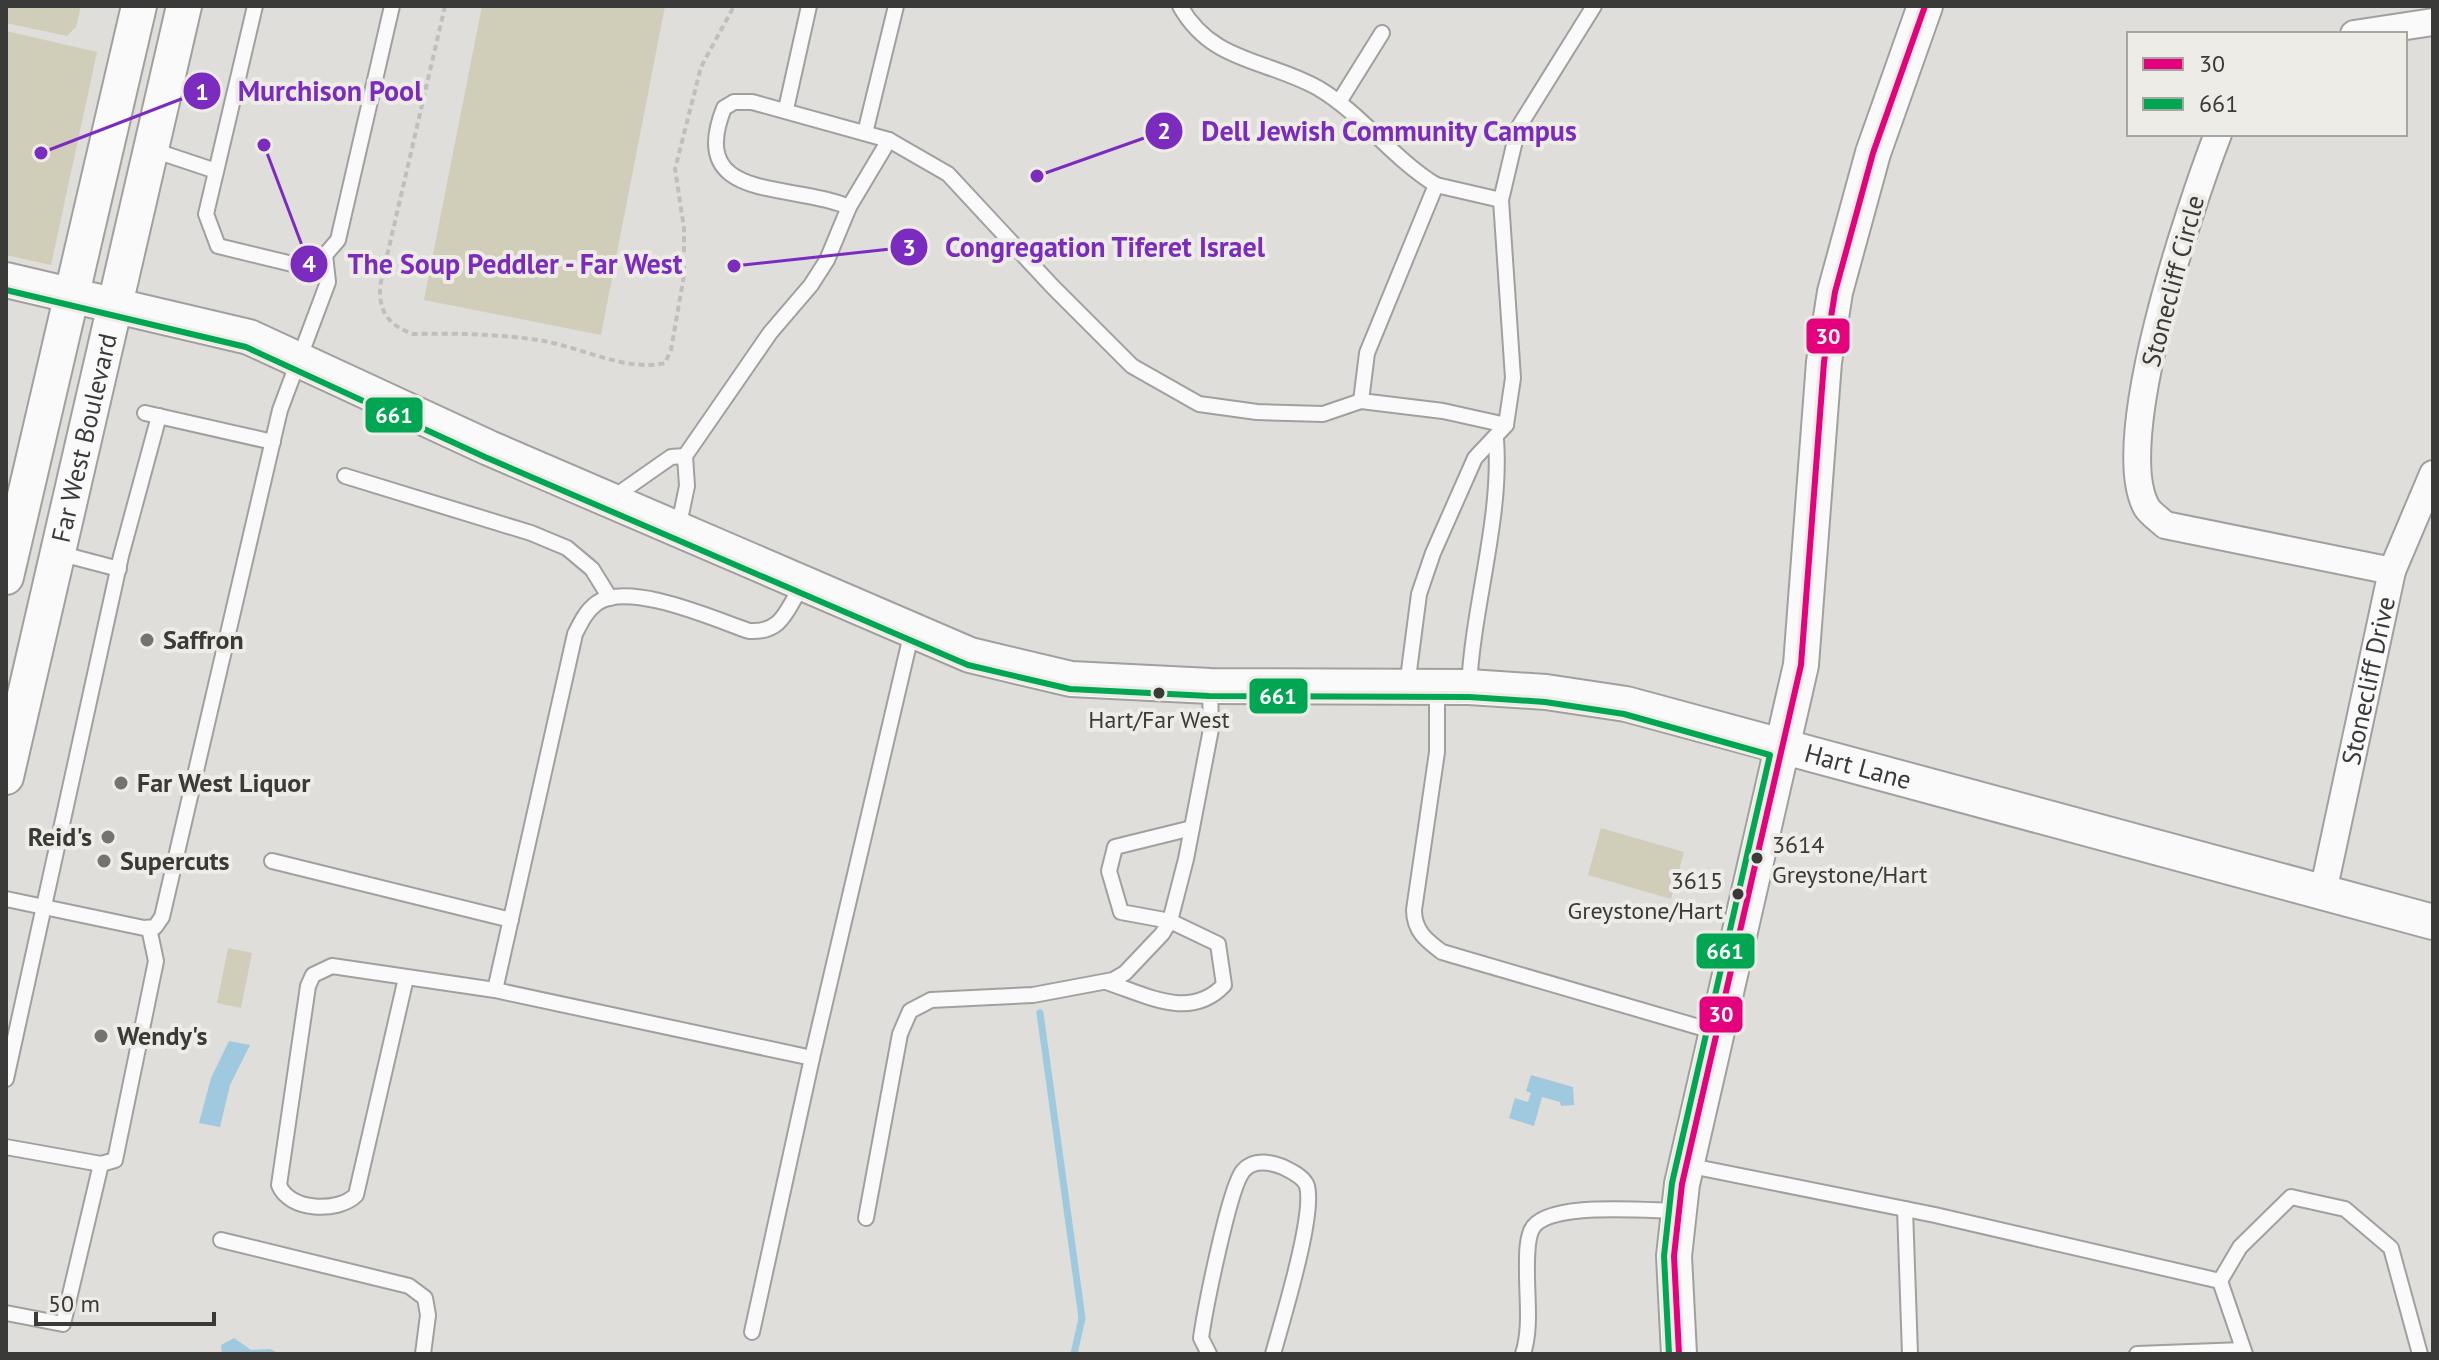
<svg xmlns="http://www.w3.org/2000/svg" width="2439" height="1360" viewBox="0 0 2439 1360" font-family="'PT Sans',sans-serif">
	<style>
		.green { fill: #d0cdb8 }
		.water { fill: #9fc9de }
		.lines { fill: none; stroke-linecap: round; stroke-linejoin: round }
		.stream { stroke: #9fc9de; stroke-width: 7 }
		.service-casing { stroke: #a1a09e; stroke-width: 18 }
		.minor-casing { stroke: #a1a09e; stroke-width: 30 }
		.tertiary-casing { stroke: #a1a09e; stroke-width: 38 }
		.path { stroke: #c0bfbe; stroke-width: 4; stroke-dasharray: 6 4; stroke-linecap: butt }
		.service { stroke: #fafafa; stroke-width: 14 }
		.minor { stroke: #fafafa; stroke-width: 26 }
		.tertiary { stroke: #fafafa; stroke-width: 34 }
		.bus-1-casing { stroke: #edece7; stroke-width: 12 }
		.bus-2-casing { stroke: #edece7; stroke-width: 12 }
		.bus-1 { stroke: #e5007d; stroke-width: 6 }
		.bus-2 { stroke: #00a651; stroke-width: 6 }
		.poi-dot { fill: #747371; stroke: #edece7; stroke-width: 3 }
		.bus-dot { fill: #3a3a38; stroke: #edece7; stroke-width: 3 }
		.labels { text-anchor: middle; stroke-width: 8; stroke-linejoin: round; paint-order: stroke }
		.bus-label { font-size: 24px; fill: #3a3a38; stroke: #edece7 }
		.street-label { font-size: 26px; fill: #3a3a38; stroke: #edece7 }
		.poi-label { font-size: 26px; font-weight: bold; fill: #3a3a38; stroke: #edece7; text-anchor: start }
		.leader { fill: none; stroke: #7b2cbf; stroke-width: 3 }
		.callout-dot { fill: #7b2cbf; stroke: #edece7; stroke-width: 3 }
		.mark-label { font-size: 24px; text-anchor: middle; font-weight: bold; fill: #fff }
		.callout-label { font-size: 28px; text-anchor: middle; font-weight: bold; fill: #7b2cbf; stroke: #edece7; stroke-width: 8; stroke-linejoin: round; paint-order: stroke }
		.line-badge { stroke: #edece7; stroke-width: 3 }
		.badge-label { font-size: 22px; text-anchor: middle; font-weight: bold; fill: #fff }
	</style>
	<rect width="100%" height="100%" fill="#dfdedb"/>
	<!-- green -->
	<g class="green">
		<polygon points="6,6 81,6 76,27 67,36 6,23"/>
		<polygon points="482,6 665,6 601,335 424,300"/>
		<polygon points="6,31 97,52 51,265 6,255"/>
		<polygon points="1601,828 1684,852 1671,899 1588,875"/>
		<polygon points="228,948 252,953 241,1008 217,1003"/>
	</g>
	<!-- water -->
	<g class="water">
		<polygon points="229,1041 250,1045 230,1085 220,1127 199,1123 211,1078"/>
		<polygon points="1531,1075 1573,1087 1574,1105 1561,1106 1560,1102 1542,1097 1534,1126 1509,1118 1515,1098 1528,1102 1531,1093 1526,1091"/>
		<polygon points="234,1338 251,1350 270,1349 280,1354 222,1354 221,1345"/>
	</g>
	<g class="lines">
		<!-- stream -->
		<polyline class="stream" points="1040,1013 1082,1318 1074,1354"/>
		<!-- service casing -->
		<g class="service-casing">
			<g id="service">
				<polyline points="255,6 206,214 218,246 313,269 338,240 392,6"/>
				<path d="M1180,6c32,57 86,53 138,82 44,26 74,70 118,97l-69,168 -6,48 82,10 63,14"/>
				<polyline points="1339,102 1382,33"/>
				<polyline points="786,109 809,6"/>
				<polyline points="865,133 896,6"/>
				<polyline points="153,150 216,171"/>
				<polyline points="1436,185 1501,200"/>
				<path d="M849,207c-58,-25 -163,-4 -125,-99l10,-6h18l137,38 59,34 104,112 80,80 67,38 58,8 66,2 38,-13"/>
				<polyline points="145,413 273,442"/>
				<polyline points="345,476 531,533 567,548 592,569 610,598"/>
				<polyline points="611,499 671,457 685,456"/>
				<polyline points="678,529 687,486 685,456 770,333 811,285 827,260 849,207 889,140"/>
				<polyline points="58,553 119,569"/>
				<polyline points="1407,686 1419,594 1433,553 1475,458 1506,425 1513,378 1501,200 1518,128 1594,6"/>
				<path d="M1437,687v65l-23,158c0,21 13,31 28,42l274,80"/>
				<path d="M1469,687c4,-83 33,-168 27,-248"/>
				<polyline points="272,861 511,920"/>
				<polyline points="6,899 144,928 155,927 162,917 280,410 328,282 325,255"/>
				<path d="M406,978l-50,217c-18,18 -67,16 -77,-10l29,-199 5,-11 19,-9 163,24 317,68"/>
				<path d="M1106,982c41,13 84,39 118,3l-6,-41 -48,-23 -49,-9 -12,-41 6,-24 77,-19"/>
				<path d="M495,990l80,-356c6,-12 11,-23 22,-31 32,-22 117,16 152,28 34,2 37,-21 54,-47"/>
				<polyline points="6,1079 121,556 159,416"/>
				<polyline points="6,1147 101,1164 63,1324 6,1313"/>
				<polyline points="101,1164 115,1160 156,961 149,928"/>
				<polyline points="1686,1165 1935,1215 2220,1281 2240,1247 2291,1197 2345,1209 2391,1248 2420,1354"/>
				<polyline points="1905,1209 1910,1354"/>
				<polyline points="866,1218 900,1034 910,1011 931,1000 1033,995 1113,980 1125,973 1162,934 1170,921 1186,859 1211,729 1210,686"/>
				<polyline points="221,1240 409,1286 425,1298 428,1315 423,1354"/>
				<polyline points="2220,1281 2245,1354"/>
				<polyline points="752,1332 812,1058 912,631"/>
				<path d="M1209,1354l-8,-16c4,-28 28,-150 42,-167 10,-12 27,-9 40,-4 8,4 21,10 24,19 8,29 -25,135 -34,168"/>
				<path d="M1523,1354c8,-25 4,-54 4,-80 0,-13 -1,-30 4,-43 12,-31 118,-20 147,-20"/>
				<polyline points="2137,1354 2243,1350"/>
			</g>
		</g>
		<!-- minor casing -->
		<g class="minor-casing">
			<g id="minor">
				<polyline points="2354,34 2433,22"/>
				<path d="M2218,134c-27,70 -109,310 -71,374 4,6 13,12 18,17l227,46"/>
				<path id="s1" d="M2323,892l69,-321 41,-97"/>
			</g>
		</g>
		<!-- tertiary casing -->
		<g class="tertiary-casing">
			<g id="tertiary">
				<path id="s2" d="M6,280l243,57 240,111 481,207 101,24 139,7 259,1 77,5 80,12 807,218"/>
				<polyline points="6,577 139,6"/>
				<path id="s3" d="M6,777l178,-771"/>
				<polyline points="1679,1354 1674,1256 1682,1184 1801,665 1824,362 1835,292 1873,153 1925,6"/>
			</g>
		</g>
		<!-- path -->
		<path class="path" d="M445,6l-65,280c-1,26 8,39 33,48 42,-1 89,0 131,7 38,7 84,31 121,22l6,-13 13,-75v-47l-9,-59 26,-102 33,-61"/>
		<!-- service -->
		<use href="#service" class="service"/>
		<!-- minor -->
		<use href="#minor" class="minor"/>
		<!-- tertiary -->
		<use href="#tertiary" class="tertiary"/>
		<!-- bus-1 casing -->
		<g class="bus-1-casing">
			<polyline id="bus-1" points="1679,1354 1674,1256 1682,1184 1801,665 1824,362 1835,292 1873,153 1925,6"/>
		</g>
		<!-- bus-2 casing -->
		<g class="bus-2-casing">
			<polyline id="bus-2" points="6,290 246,347 485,457 968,665 1070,689 1209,696 1469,697 1545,702 1624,714 1770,755 1672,1183 1664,1256 1669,1354"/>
		</g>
		<!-- bus-1 -->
		<use href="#bus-1" class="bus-1"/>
		<!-- bus-2 -->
		<use href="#bus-2" class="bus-2"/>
	</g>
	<!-- markers -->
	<g class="poi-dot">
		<circle cx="147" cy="640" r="8"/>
		<circle cx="121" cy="783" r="8"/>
		<circle cx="108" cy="837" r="8"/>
		<circle cx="104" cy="861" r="8"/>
		<circle cx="101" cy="1036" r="8"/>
	</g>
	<g class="bus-dot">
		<circle cx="1159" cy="693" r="7"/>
		<circle cx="1757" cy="858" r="7"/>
		<circle cx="1738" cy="894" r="7"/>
	</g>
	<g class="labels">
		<!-- bus labels -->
		<g class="bus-label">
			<text x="1159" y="728">Hart/Far West</text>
			<text x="1772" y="853" text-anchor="start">3614<tspan x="1772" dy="30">Greystone/Hart</tspan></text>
			<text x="1723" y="889" text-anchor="end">3615<tspan x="1723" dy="30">Greystone/Hart</tspan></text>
		</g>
		<!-- street labels -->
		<g class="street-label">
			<text transform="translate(2173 281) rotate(-75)" y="9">Stonecliff Circle</text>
			<text dy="9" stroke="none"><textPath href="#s3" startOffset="348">Far West Boulevard</textPath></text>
			<text dy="9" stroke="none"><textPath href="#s1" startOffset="216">Stonecliff Drive</textPath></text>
			<text dy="9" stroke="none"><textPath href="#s2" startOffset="1938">Hart Lane</textPath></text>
		</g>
		<!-- poi labels -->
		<g class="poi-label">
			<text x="163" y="649">Saffron</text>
			<text x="137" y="792">Far West Liquor</text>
			<text x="92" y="846" text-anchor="end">Reid's</text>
			<text x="120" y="870">Supercuts</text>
			<text x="117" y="1045">Wendy's</text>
		</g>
	</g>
	<!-- callouts -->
	<path class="leader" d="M41 153L202 91M1037 176L1164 131M734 266L909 247M264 145L309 264"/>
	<g class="callout-dot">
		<circle cx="41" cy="153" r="8"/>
		<circle cx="1037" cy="176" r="8"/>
		<circle cx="734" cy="266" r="8"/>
		<circle cx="264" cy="145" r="8"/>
		<circle cx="202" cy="91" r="20"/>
		<circle cx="1164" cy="131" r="20"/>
		<circle cx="909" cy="247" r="20"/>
		<circle cx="309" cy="264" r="20"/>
	</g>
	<g class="mark-label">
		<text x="202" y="100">1</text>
		<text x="1164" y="139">2</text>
		<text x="909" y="256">3</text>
		<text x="309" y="272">4</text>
	</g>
	<g class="callout-label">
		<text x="330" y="101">Murchison Pool</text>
		<text x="1389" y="141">Dell Jewish Community Campus</text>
		<text x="1105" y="257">Congregation Tiferet Israel</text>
		<text x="515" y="274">The Soup Peddler - Far West</text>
	</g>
	<g class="line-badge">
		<rect x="1805" y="317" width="46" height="38" rx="8" fill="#e5007d"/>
		<rect x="364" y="396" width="60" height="38" rx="8" fill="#00a651"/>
		<rect x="1248" y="677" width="61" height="38" rx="8" fill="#00a651"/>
		<rect x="1695" y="932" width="61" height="38" rx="8" fill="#00a651"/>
		<rect x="1698" y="995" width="46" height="39" rx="8" fill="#e5007d"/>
	</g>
	<g class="badge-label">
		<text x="1828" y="344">30</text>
		<text x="394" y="423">661</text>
		<text x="1278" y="704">661</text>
		<text x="1725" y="959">661</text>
		<text x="1721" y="1022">30</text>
	</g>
	<!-- border -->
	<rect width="2439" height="1360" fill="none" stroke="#3a3a38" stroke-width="16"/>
	<!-- legend -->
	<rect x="2127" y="32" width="280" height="104" fill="#edece7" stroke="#a5a5a1" stroke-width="2"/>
	<rect x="2143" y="58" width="40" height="12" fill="#e5007d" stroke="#a5a5a1" stroke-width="2"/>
	<text x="2199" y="72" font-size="24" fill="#3a3a38">30</text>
	<rect x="2143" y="98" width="40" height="12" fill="#00a651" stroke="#a5a5a1" stroke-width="2"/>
	<text x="2199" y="112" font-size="24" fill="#3a3a38">661</text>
	<!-- scale -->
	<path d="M36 1312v12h178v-12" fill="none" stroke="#3a3a38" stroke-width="4"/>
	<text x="48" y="1312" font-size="24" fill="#3a3a38" stroke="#edece7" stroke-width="6" paint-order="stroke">50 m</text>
</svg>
